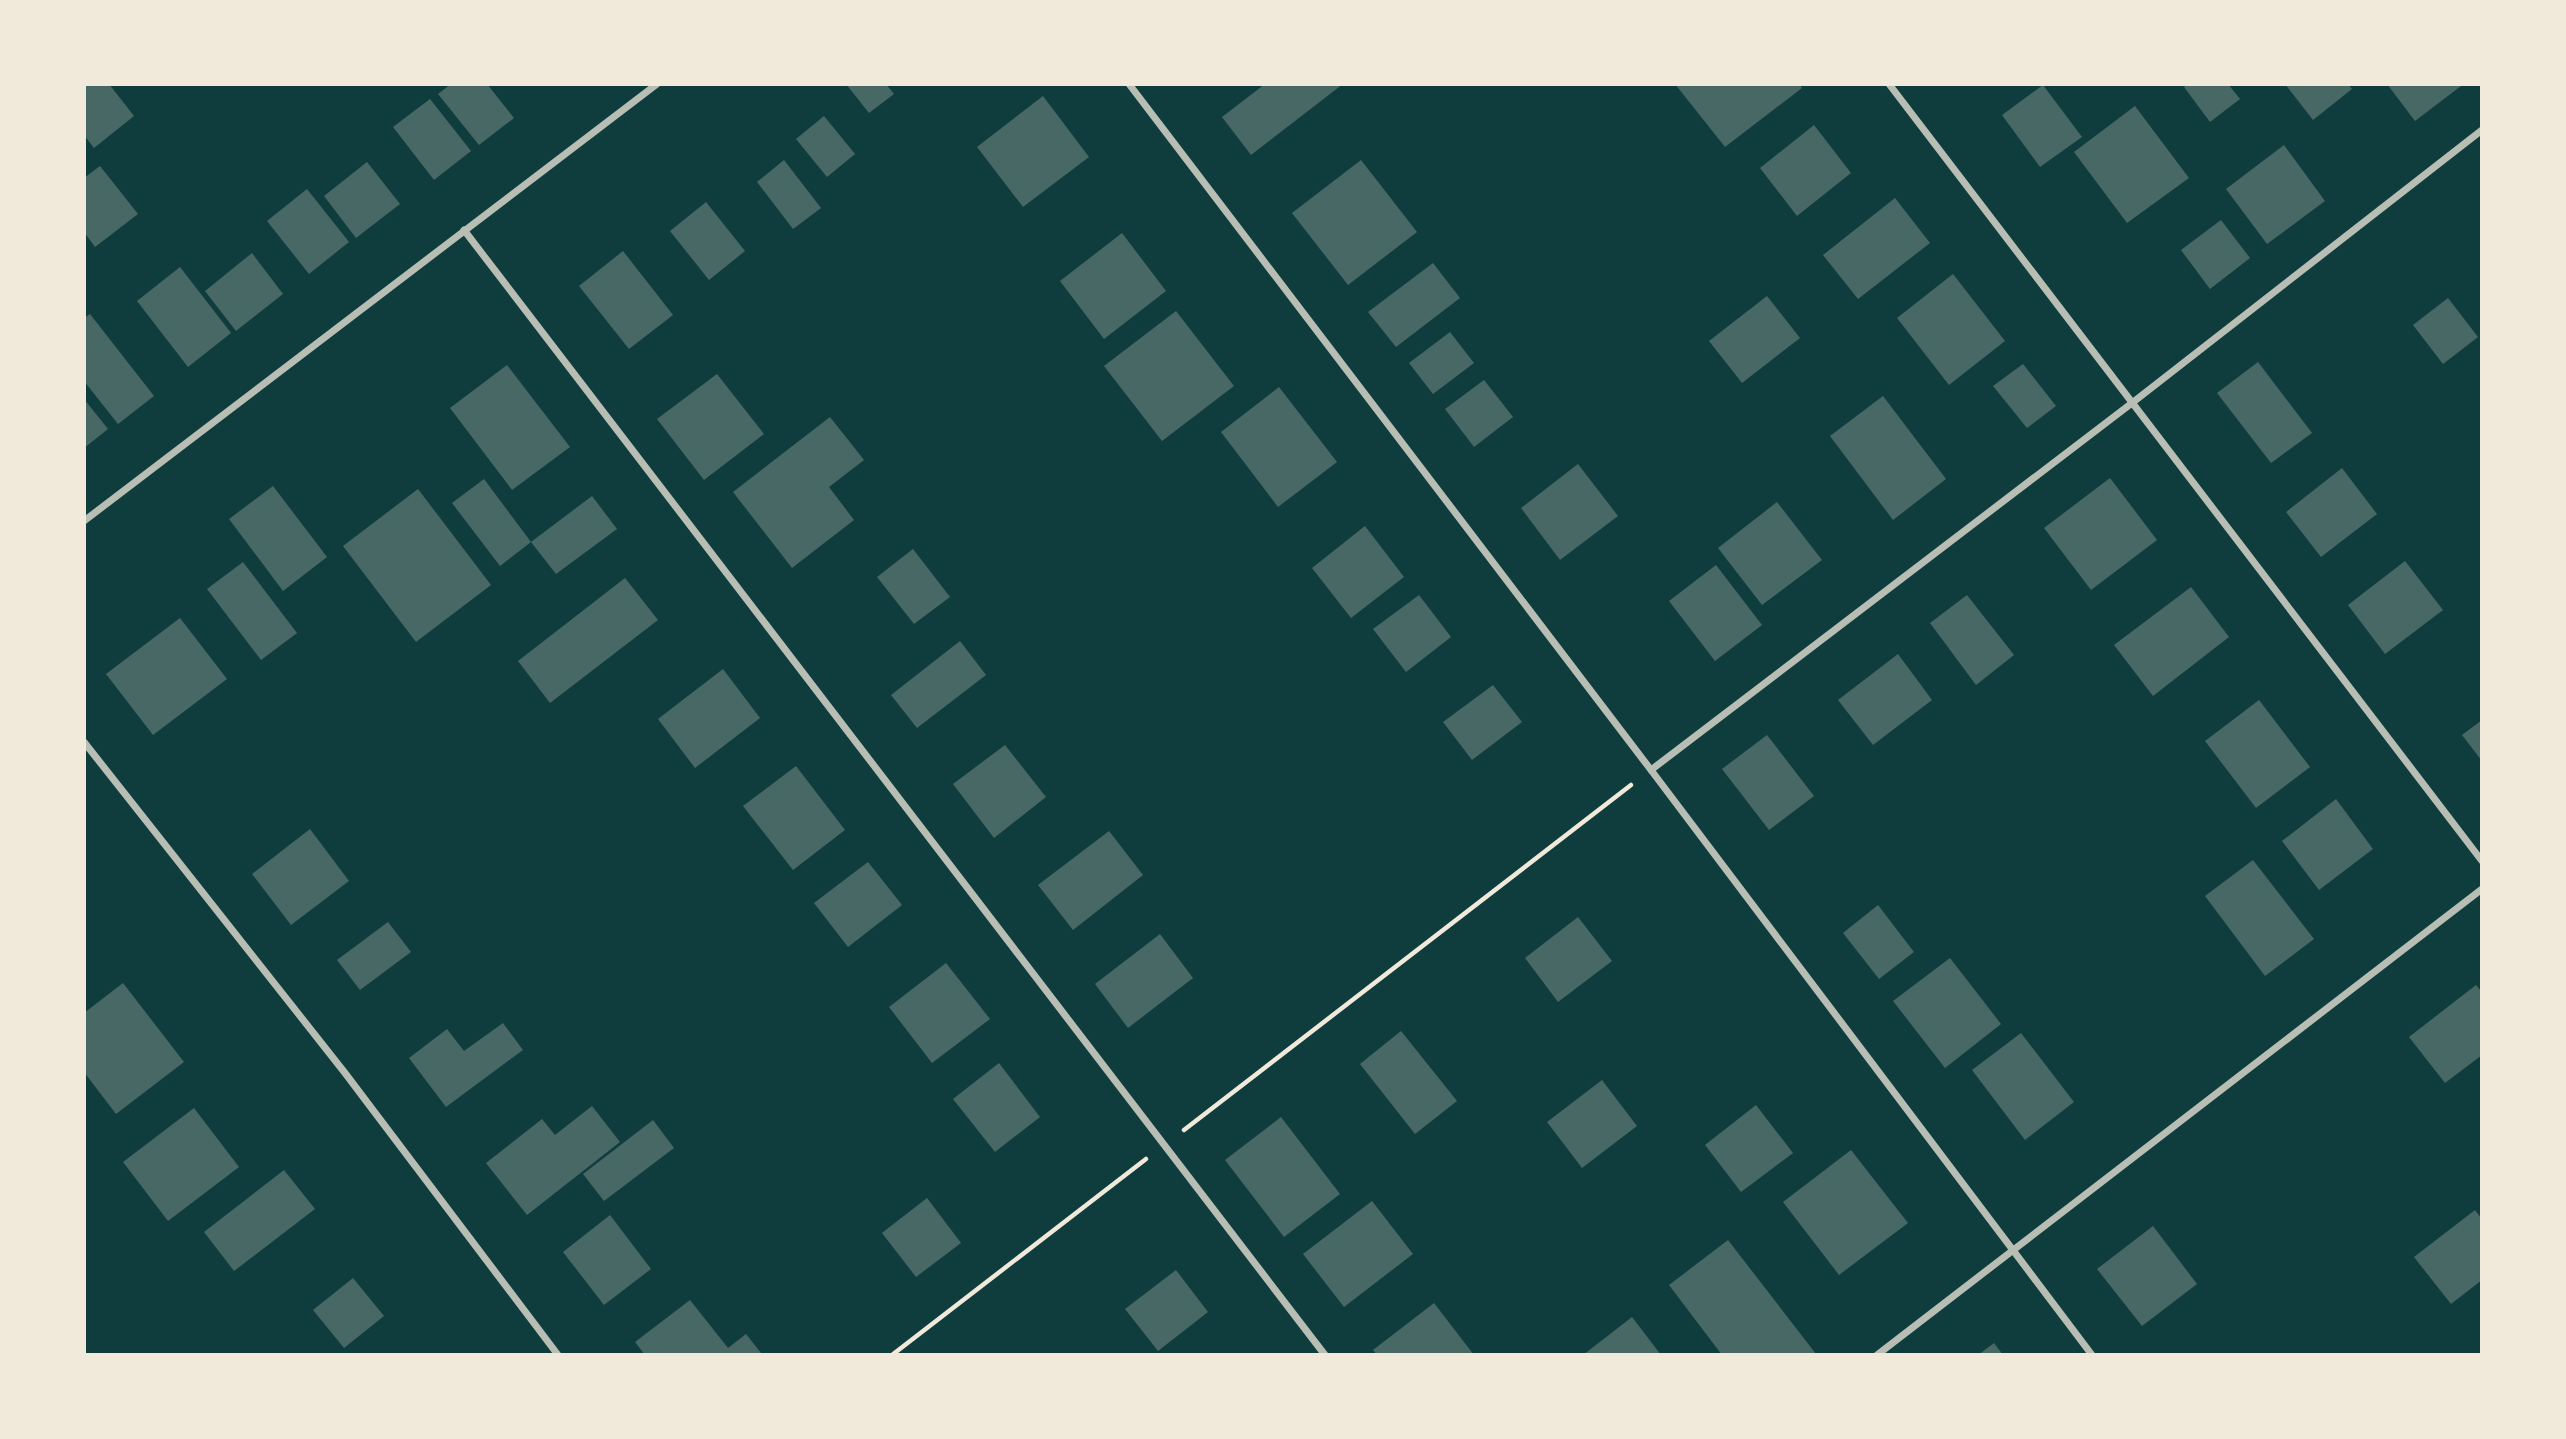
<svg xmlns="http://www.w3.org/2000/svg" width="2566" height="1439" viewBox="0 0 2566 1439" font-family="Arial,sans-serif">
	<style>
		.building { fill: #486865 }
		.lines { fill: none; stroke-linecap: round; stroke-linejoin: round }
		.path { stroke: #f1e9da; stroke-width: 4.5 }
		.minor { stroke: #b8beb3; stroke-width: 7 }
	</style>
	<rect width="100%" height="100%" fill="#0f3d3e"/>
	<!-- building -->
	<g class="building">
		<polygon points="84,84 109,84 134,116 94,148 84,135"/>
		<polygon points="451,84 487,84 514,118 479,145 438,94"/>
		<polygon points="846,84 886,84 894,94 869,113"/>
		<polygon points="1265,84 1343,84 1251,155 1222,117"/>
		<polygon points="1675,84 1799,84 1802,88 1725,147"/>
		<polygon points="2188,84 2228,84 2240,99 2210,122 2184,87"/>
		<polygon points="2285,84 2348,84 2352,89 2313,120"/>
		<polygon points="2387,84 2460,84 2461,86 2415,121"/>
		<polygon points="2043,85 2082,137 2040,167 2002,115"/>
		<polygon points="1043,96 1089,157 1023,207 977,147"/>
		<polygon points="430,99 471,151 434,180 393,127"/>
		<polygon points="2135,106 2189,178 2127,223 2074,152"/>
		<polygon points="824,116 855,154 827,177 796,139"/>
		<polygon points="1814,125 1851,173 1797,216 1760,168"/>
		<polygon points="2284,145 2325,201 2267,244 2226,189"/>
		<polygon points="784,160 821,208 793,229 757,182"/>
		<polygon points="1361,160 1417,232 1348,285 1292,213"/>
		<polygon points="367,162 400,204 356,238 324,196"/>
		<polygon points="100,166 138,214 95,247 84,232 84,178"/>
		<polygon points="307,189 349,242 309,274 267,221"/>
		<polygon points="1895,198 1930,243 1858,299 1823,255"/>
		<polygon points="706,202 745,251 709,280 670,231"/>
		<polygon points="2221,220 2250,258 2210,289 2181,250"/>
		<polygon points="1122,233 1166,291 1104,339 1060,281"/>
		<polygon points="623,251 673,315 629,349 579,286"/>
		<polygon points="252,253 283,294 236,331 205,291"/>
		<polygon points="1433,263 1460,298 1396,347 1368,312"/>
		<polygon points="180,267 231,333 188,367 137,301"/>
		<polygon points="1953,274 2005,341 1949,385 1897,318"/>
		<polygon points="1767,296 1800,338 1742,383 1709,341"/>
		<polygon points="2448,298 2478,337 2443,364 2413,325"/>
		<polygon points="1176,311 1234,386 1162,441 1104,366"/>
		<polygon points="90,314 154,396 118,424 84,381 84,318"/>
		<polygon points="1450,332 1474,363 1433,394 1409,363"/>
		<polygon points="2258,362 2312,433 2271,463 2217,393"/>
		<polygon points="2023,364 2056,406 2027,428 1993,386"/>
		<polygon points="507,365 570,447 512,490 450,408"/>
		<polygon points="717,374 764,434 704,480 657,419"/>
		<polygon points="1484,380 1513,417 1474,447 1445,409"/>
		<polygon points="1279,387 1337,462 1278,507 1221,432"/>
		<polygon points="1883,396 1946,479 1893,520 1830,436"/>
		<polygon points="84,399 108,429 84,448"/>
		<polygon points="830,417 864,460 829,487 854,520 792,568 733,492"/>
		<polygon points="1578,464 1618,516 1560,560 1521,508"/>
		<polygon points="2342,468 2377,514 2321,557 2286,512"/>
		<polygon points="2110,478 2157,540 2091,590 2044,528"/>
		<polygon points="484,479 531,542 500,566 452,503"/>
		<polygon points="273,486 327,557 283,591 229,519"/>
		<polygon points="418,489 491,585 416,642 343,546"/>
		<polygon points="592,496 617,529 556,574 531,542"/>
		<polygon points="1777,502 1822,560 1762,605 1718,548"/>
		<polygon points="1365,526 1404,577 1351,618 1312,568"/>
		<polygon points="913,549 950,597 914,624 877,577"/>
		<polygon points="2405,561 2443,610 2385,654 2348,605"/>
		<polygon points="243,562 297,633 261,660 207,589"/>
		<polygon points="1716,565 1762,625 1715,661 1669,601"/>
		<polygon points="625,578 658,620 550,703 518,661"/>
		<polygon points="2191,587 2229,637 2153,696 2114,645"/>
		<polygon points="1419,595 1451,637 1406,672 1373,629"/>
		<polygon points="1967,595 2014,655 1976,685 1930,623"/>
		<polygon points="180,618 227,679 153,735 106,674"/>
		<polygon points="960,641 986,675 917,728 891,695"/>
		<polygon points="1898,654 1932,700 1873,745 1838,700"/>
		<polygon points="723,669 760,718 695,768 658,719"/>
		<polygon points="1493,685 1522,722 1472,760 1443,722"/>
		<polygon points="2259,700 2310,767 2256,808 2205,741"/>
		<polygon points="2482,720 2482,761 2462,735"/>
		<polygon points="1767,735 1814,796 1769,830 1722,769"/>
		<polygon points="1005,745 1046,797 994,838 953,784"/>
		<polygon points="796,766 845,830 793,870 743,806"/>
		<polygon points="2336,799 2373,849 2319,890 2282,841"/>
		<polygon points="310,829 349,881 291,925 252,874"/>
		<polygon points="1109,831 1143,875 1073,930 1038,885"/>
		<polygon points="2253,860 2314,939 2265,976 2205,896"/>
		<polygon points="868,862 902,905 848,947 814,903"/>
		<polygon points="1878,905 1914,952 1879,979 1843,933"/>
		<polygon points="1578,917 1612,961 1558,1002 1525,958"/>
		<polygon points="388,922 411,952 360,990 337,960"/>
		<polygon points="1160,934 1193,978 1128,1028 1095,984"/>
		<polygon points="1950,958 2001,1024 1945,1068 1893,1001"/>
		<polygon points="946,963 990,1019 932,1063 889,1007"/>
		<polygon points="123,983 184,1062 116,1114 84,1072 84,1013"/>
		<polygon points="2476,985 2482,992 2482,1055 2445,1083 2409,1037"/>
		<polygon points="503,1023 523,1050 446,1107 409,1058 447,1029 464,1051"/>
		<polygon points="1401,1031 1457,1101 1415,1134 1360,1064"/>
		<polygon points="2021,1033 2074,1102 2025,1140 1972,1070"/>
		<polygon points="999,1063 1040,1117 995,1152 953,1099"/>
		<polygon points="1602,1080 1637,1126 1582,1168 1547,1122"/>
		<polygon points="1756,1105 1793,1153 1741,1192 1705,1145"/>
		<polygon points="592,1106 620,1142 527,1215 486,1163 542,1119 555,1135"/>
		<polygon points="194,1108 239,1167 168,1221 123,1162"/>
		<polygon points="1281,1117 1340,1194 1284,1237 1225,1160"/>
		<polygon points="653,1120 674,1148 604,1201 583,1174"/>
		<polygon points="1851,1150 1908,1223 1839,1275 1783,1202"/>
		<polygon points="284,1170 315,1209 234,1271 204,1232"/>
		<polygon points="927,1198 961,1243 916,1277 882,1233"/>
		<polygon points="1372,1201 1413,1254 1344,1307 1303,1254"/>
		<polygon points="2475,1210 2482,1219 2482,1280 2451,1304 2414,1257"/>
		<polygon points="610,1215 651,1269 604,1305 563,1252"/>
		<polygon points="2153,1226 2197,1284 2142,1326 2097,1269"/>
		<polygon points="1728,1240 1816,1354 1814,1355 1722,1355 1669,1285"/>
		<polygon points="1176,1270 1208,1312 1158,1351 1125,1309"/>
		<polygon points="353,1278 384,1316 344,1348 313,1310"/>
		<polygon points="690,1300 728,1348 746,1334 761,1353 645,1355 635,1342"/>
		<polygon points="1434,1303 1474,1355 1377,1355 1373,1350"/>
		<polygon points="1632,1317 1661,1355 1583,1355"/>
		<polygon points="1994,1343 2003,1355 1978,1355"/>
	</g>
	<g class="lines">
		<!-- path -->
		<g class="path">
			<polyline points="1184,1130 1631,785"/>
			<polyline points="892,1355 1146,1159"/>
		</g>
		<!-- minor -->
		<g class="minor">
			<polyline points="1129,84 1651,770 2092,1355"/>
			<polyline points="1889,84 2482,861"/>
			<polyline points="464,230 1325,1355"/>
			<polyline points="84,521 657,84"/>
			<polyline points="84,742 345,1073 558,1355"/>
			<polyline points="1651,770 2132,403 2482,130"/>
			<polyline points="1877,1355 2482,889"/>
		</g>
	</g>
	<!-- border -->
	<rect width="2566" height="1439" fill="none" stroke="#f1e9da" stroke-width="172"/>
</svg>
